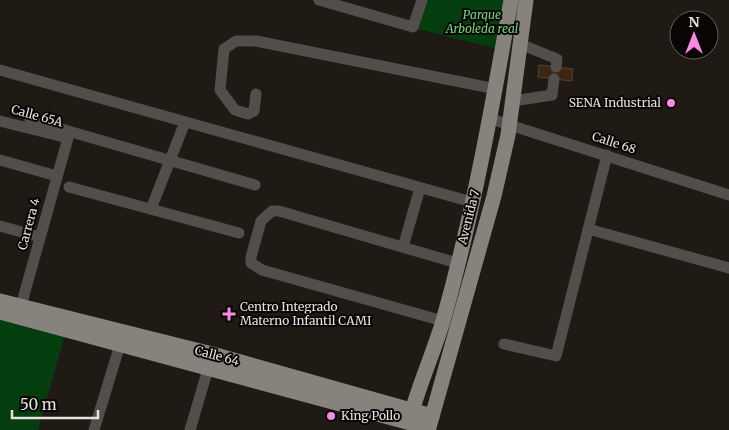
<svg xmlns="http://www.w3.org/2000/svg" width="729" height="430" viewBox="0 0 729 430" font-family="Merriweather,serif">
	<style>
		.green { fill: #043e0f }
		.building { fill: #3f2611; stroke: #4b443e }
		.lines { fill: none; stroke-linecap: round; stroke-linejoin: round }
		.minor { stroke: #514f4c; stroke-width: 11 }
		.major { stroke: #87837c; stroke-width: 15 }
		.poi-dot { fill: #fb87e6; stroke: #080604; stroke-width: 2 }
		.labels { text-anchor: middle; stroke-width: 4; stroke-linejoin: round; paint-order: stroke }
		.park-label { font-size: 12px; font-style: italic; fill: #76d87e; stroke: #080604 }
		.poi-label { font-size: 12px; fill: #e6e1de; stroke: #080604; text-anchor: start }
		.street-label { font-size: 12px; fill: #e6e1de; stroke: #080604 }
	</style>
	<rect width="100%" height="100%" fill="#201a15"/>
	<!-- green -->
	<g class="green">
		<polygon points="425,0 508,0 501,50 415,28"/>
		<polygon points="0,313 66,331 38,430 0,430"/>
	</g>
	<!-- building -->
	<polygon class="building" points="539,65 573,69 572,81 538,77"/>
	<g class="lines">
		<!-- minor -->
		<g class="minor">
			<polyline points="319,0 413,27 422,0"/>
			<polyline points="520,44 557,59 556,67"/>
			<polyline points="0,70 472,202"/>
			<polyline points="256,94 254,111 248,114 235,110 220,90 224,49 236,41 256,41 496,89"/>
			<polyline points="513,101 552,95 554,79"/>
			<polyline points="491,119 729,195"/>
			<polyline points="30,120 255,185"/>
			<polyline points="0,121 68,138 19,313"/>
			<polyline points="0,160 57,176"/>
			<polyline points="69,187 239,233"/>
			<polyline points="151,209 185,122"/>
			<polyline points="0,226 40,237"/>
			<polyline points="588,229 729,268"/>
			<polyline points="403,247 420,188"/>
			<polyline points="443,321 262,270 251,263 251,257 261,221 272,211 279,211 457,263"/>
			<polyline points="504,344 556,356 607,155"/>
			<polyline points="94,430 122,338"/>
			<polyline points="190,430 210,362"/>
		</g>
		<!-- major -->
		<g class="major">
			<polyline points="0,301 212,354 432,416"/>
			<polyline points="0,312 429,428"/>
			<path d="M410,418c9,-33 23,-64 33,-97 30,-106 49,-213 68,-321"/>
			<polyline points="430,424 494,196 508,135 526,0"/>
		</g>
	</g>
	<!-- markers -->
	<g class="poi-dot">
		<circle cx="671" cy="103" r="5"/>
		<path d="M226.5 306.5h5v5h5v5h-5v5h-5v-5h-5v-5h5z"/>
		<circle cx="331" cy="416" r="5"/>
	</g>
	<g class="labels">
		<!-- park labels -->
		<g class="park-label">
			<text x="482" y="19">Parque<tspan x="482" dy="14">Arboleda real</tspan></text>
		</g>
		<!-- poi labels -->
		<g class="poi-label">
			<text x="661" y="107" text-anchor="end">SENA Industrial</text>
			<text x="240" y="311">Centro Integrado<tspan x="240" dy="14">Materno Infantil CAMI</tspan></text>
			<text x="341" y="420">King Pollo</text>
		</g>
		<!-- street labels -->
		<g class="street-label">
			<text transform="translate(37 116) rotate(15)" y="4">Calle 65A</text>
			<text transform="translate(614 143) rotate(18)" y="4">Calle 68</text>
			<text transform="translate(469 217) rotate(-76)" y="4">Avenida 7</text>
			<text transform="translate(29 224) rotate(-75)" y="4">Carrera 4</text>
			<text transform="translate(217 356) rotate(15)" y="4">Calle 64</text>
		</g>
	</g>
	<!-- north arrow -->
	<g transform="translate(694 35)"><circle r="24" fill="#080604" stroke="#615e5b"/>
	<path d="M0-4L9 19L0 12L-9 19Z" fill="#fb87e6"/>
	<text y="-8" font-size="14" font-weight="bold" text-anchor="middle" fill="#e6e1de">N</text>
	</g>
	<!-- scale -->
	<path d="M12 410v8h86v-8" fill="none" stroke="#e6e1de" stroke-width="2.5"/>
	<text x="20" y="410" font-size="15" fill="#e6e1de" stroke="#080604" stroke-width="4" paint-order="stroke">50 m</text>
</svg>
